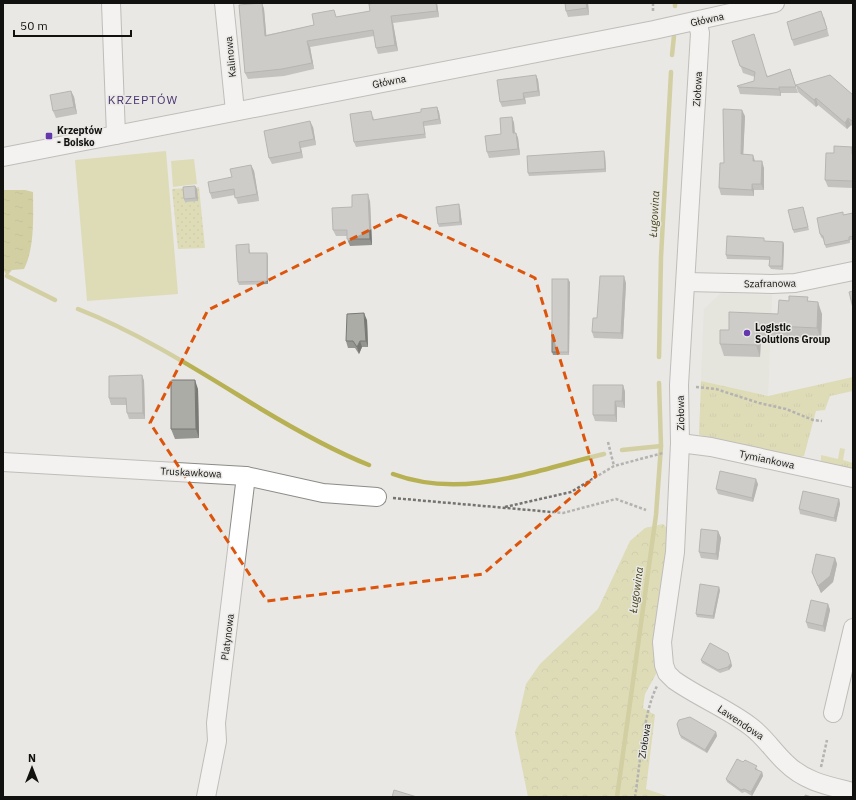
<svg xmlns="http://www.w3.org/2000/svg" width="856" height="800" viewBox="0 0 856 800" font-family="'IBM Plex Sans',sans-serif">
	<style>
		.built { fill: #e1e0d4 }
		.grass { fill: url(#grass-tufts) }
		.forest { fill: url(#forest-crowns) }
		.park { fill: url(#park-dots) }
		.pitch { fill: #d1cd82 }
		.water { fill: url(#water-ripples) }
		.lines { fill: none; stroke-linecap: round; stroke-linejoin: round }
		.stream { stroke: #b7b153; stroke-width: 4.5 }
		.minor-casing { stroke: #8b8b87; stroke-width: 20 }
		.path { stroke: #747371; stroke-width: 2.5; stroke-dasharray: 3 2; stroke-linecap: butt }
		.minor { stroke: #fff; stroke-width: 18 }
		.wall { fill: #949490 }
		.shaded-wall { fill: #787875 }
		.building { fill: #acaca7; stroke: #787875 }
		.marked { fill: none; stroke: #dd550c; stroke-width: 3; stroke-dasharray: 8 5; stroke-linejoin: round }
		.poi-dot { fill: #6537af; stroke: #e9e8e4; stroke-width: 1.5 }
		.labels { text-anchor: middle; stroke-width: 3; stroke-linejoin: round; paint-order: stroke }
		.street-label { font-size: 10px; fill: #111110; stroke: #e9e8e4 }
		.poi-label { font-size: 10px; font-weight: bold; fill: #111110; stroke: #e9e8e4; text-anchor: start }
		.water-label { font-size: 11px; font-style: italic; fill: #47441c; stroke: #e9e8e4 }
		.quarter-label { font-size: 12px; letter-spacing: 1px; fill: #493571; stroke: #e9e8e4 }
	</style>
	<defs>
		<pattern id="grass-tufts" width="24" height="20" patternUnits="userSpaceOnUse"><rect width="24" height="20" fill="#d1cd82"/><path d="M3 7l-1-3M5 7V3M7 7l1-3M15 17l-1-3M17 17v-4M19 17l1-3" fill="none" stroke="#b2af6f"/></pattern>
		<pattern id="forest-crowns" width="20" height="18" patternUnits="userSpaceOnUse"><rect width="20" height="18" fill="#d1cd82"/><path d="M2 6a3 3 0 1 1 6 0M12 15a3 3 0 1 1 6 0" fill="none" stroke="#b2af6f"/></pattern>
		<pattern id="park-dots" width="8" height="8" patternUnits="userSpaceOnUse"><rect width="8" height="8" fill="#d1cd82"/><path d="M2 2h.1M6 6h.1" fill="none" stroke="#b2af6f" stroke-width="1.8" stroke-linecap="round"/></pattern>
		<pattern id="water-ripples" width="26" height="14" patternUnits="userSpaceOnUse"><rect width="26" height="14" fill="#b7b153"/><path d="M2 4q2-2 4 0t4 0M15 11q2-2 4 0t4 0" fill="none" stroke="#9c9747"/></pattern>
	</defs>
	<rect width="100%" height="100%" fill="#e9e8e4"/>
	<!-- built -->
	<polygon class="built" points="721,293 772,295 768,396 701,381 704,309"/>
	<!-- grass -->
	<g class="grass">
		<polygon points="853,377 853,391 830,396 825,410 816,411 804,456 800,457 699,435 701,381 768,396"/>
		<polygon points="840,448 845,449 843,460 853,463 853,469 821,461 821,455 838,459"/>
	</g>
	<!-- forest -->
	<polygon class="forest" points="663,524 669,530 658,661 656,674 645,694 643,708 655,715 646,789 670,797 528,797 515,733 526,684 540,664 598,609 630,541 645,528"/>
	<!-- park -->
	<polygon class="park" points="199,187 205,248 178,249 172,189"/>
	<!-- pitch -->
	<g class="pitch">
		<polygon points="166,151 178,294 87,301 75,160"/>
		<polygon points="194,159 197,184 173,187 171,161"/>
	</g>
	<!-- water -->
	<path class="water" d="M3,190h22l8,2c0,25 2,55 -9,77l-12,1 -5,6 -4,-7z"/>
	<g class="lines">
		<!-- stream -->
		<g class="stream">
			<polyline points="675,3 675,6"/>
			<polyline points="672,55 674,36"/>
			<polyline points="7,276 55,300"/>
			<path d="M78,309c64,25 124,64 183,100 35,21 70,41 108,56"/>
			<polyline points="659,357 661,257 671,72"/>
			<polyline points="622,450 661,446"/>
			<path d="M393,474c70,26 143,-4 211,-20"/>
			<polyline points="617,797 656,515 661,446 659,383"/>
		</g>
		<!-- minor casing -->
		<g class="minor-casing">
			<g id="minor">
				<polyline points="111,3 116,135"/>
				<polyline points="224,3 235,111"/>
				<path d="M697,21l3,12 -21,352 1,58 -5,109 -13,90 2,23 3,8 7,7c24,17 52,28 76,46 15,11 23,25 36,37 19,19 43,23 67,29"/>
				<polyline points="3,157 654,30 775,3"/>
				<polyline points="686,282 772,284 795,283 853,271"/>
				<polyline points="680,443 711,447 853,478"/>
				<polyline points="3,462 246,476 323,493 377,497"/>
				<polyline points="833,713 853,628"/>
				<polyline points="206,797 217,741 216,723 246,476"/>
			</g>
		</g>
		<!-- path -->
		<g class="path">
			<polyline points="653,3 653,13"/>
			<polyline points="696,387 716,389 759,403 786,409 813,420 822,421"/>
			<polyline points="608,442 614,466"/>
			<polyline points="393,498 563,513 616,499 646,510"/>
			<polyline points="505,507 571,492 614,466 663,453"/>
			<polyline points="821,767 827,740"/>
			<path d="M635,797c5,-31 8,-84 22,-111"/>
		</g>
		<!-- minor -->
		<use href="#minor" class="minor"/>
	</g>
	<!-- wall -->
	<g class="wall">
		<polygon points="262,3 264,9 266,35 314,25 337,17 437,3 439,17 393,23 398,51 378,54 376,48 374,36 310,47 314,69 284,76 248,79 245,73"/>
		<polygon points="588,3 589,15 568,17 566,11"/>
		<polygon points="824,17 829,36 794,46 792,40"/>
		<polygon points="732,41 768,76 790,69 798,93 781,93 781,96 740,94 738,87 754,81 755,77 743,73"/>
		<polygon points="536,75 538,80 540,96 525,98 526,104 502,107 500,102"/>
		<polygon points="796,85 853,95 853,127 851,125 847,129 818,105 816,107 798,92"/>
		<polygon points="71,91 74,97 77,114 56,118 53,111"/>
		<polygon points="437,107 439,112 441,124 424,126 426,138 356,147 354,142 373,116 374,120 421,112"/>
		<polygon points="745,116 743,154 755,161 764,168 764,190 754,190 754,196 721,195 719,188 724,163"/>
		<polygon points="512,117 514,123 515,133 516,133 518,138 520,155 489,158 487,152 501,134"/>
		<polygon points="313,127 316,145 301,148 303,158 272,164 269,158"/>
		<polygon points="853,149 853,188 828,187 825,180 834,153"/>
		<polygon points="605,155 606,172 529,176 528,173"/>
		<polygon points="251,165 254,171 259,201 238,204 235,195 212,199 210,193"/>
		<polygon points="195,186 197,189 198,201 185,202 184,199"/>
		<polygon points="370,201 372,245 350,246 347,239 347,236 336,236 333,230"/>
		<polygon points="803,207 809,230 794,233 793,230"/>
		<polygon points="460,208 462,225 439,227 438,224"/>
		<polygon points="853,213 853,240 850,240 850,243 826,248 823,239 821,237 820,234 844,215"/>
		<polygon points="765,241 783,242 784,245 783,270 771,269 769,266 770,260 727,259 726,255"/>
		<polygon points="250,248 250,253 268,256 268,284 239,285 238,282"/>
		<polygon points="570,282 569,355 553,355 552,352"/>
		<polygon points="626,283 623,339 594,338 592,332 597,318"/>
		<polygon points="809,301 822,314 821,339 761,337 760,357 724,356 720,344 778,314"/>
		<polygon points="367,320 368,347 362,347 359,354 355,348 348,348 346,341"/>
		<polygon points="142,375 144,381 145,419 129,419 127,413 127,405 111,405 109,398"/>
		<polygon points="623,385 625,392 625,408 617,407 617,422 595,421 593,415"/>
		<polygon points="198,389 199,438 175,439 171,429"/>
		<polygon points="758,484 753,502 718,494 716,489"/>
		<polygon points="839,499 840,504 836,522 800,514 799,509"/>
		<polygon points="718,531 721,538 718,560 701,558 699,552"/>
		<polygon points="835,558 837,564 833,582 821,593 812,572"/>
		<polygon points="720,590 714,619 697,617 696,614"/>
		<polygon points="828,604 830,610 825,632 808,628 806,622"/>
		<polygon points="729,656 732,666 729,670 720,673 702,663 701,660"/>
		<polygon points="677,724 716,732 717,736 707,753 681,738"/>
		<polygon points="743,762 758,769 757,770 762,772 763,776 752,796 745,792 742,793 727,782 726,779"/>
	</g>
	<!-- shaded-wall -->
	<g class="shaded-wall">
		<polygon points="262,3 264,9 267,42 265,36"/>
		<polygon points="436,3 437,3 439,17 437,11"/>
		<polygon points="586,3 588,3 589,15 587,8"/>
		<polygon points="391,16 393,23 398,51 395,45"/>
		<polygon points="307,41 310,47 314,69 312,63"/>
		<polygon points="536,75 538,80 540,96 538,91"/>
		<polygon points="779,87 781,93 781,96 779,89"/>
		<polygon points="71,91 74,97 77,114 74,107"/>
		<polygon points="523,93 525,98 526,104 524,99"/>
		<polygon points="816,98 818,105 816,107 814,100"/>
		<polygon points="437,107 439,112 441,124 439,119"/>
		<polygon points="742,110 745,116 743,161 741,154"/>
		<polygon points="512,117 514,123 515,139 513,133"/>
		<polygon points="848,118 851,125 847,129 845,123"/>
		<polygon points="310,121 313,127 316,145 314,139"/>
		<polygon points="516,133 518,138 520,155 518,149"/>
		<polygon points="299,142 301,148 303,158 301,152"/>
		<polygon points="604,151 605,155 606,172 605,169"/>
		<polygon points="753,155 755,161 753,161"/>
		<polygon points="762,161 764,168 764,190 761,184"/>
		<polygon points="251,165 254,171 259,201 257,194"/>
		<polygon points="752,184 754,190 754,196 752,190"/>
		<polygon points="195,186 197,189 198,201 196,198"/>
		<polygon points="368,194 370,201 372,245 370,239"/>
		<polygon points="459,204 460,208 462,225 460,222"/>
		<polygon points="783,242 784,245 783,270 782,266"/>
		<polygon points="267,253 268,256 268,284 267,281"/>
		<polygon points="624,276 626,283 623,339 621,333"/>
		<polygon points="568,279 570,282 569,355 568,352"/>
		<polygon points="818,302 822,314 821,339 817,328"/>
		<polygon points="364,313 367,320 368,347 366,341"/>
		<polygon points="757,325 761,337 760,357 756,345"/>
		<polygon points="360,341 362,347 359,354 357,347"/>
		<polygon points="142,375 144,381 145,419 143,413"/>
		<polygon points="195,380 198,389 199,438 196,429"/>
		<polygon points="623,385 625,392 625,408 622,401"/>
		<polygon points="615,401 617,407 617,422 615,415"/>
		<polygon points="756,479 758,484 753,502 752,498"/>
		<polygon points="839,499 840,504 836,522 834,518"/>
		<polygon points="718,531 721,538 718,560 716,554"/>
		<polygon points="835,558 837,564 833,582 821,593 818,586"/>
		<polygon points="719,587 720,590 714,619 713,616"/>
		<polygon points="828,604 830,610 825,632 823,626"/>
		<polygon points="728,653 732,666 729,670 728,667"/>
		<polygon points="716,732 717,736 707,753 705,750"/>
		<polygon points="762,772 763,776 752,796 751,792"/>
	</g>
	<!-- building -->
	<g class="building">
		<polygon points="262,3 265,36 314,25 312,14 334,10 336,17 370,11 369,4 376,3 436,3 437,11 391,16 395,45 376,48 373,30 307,41 312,63 282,69 245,73 239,5"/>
		<polygon points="565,3 586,3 587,8 566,11"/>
		<polygon points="821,11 827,29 792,40 787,22"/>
		<polygon points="754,34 767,77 790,69 796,87 779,87 779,89 738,87 737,86 754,81 755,72 740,66 732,41"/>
		<polygon points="536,75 538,91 523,93 524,99 500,102 497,80"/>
		<polygon points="830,75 853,95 853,120 852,121 848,118 845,123 816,98 814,100 796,85"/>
		<polygon points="71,91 74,107 53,111 50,95"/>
		<polygon points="437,107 439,119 423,122 425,134 354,142 350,114 371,111 373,120 421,112 421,109"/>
		<polygon points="723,109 742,110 741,154 753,155 753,161 762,161 761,184 752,184 752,190 719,188 720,163 724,163"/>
		<polygon points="512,117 513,133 516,133 518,149 487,152 485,136 501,134 500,118"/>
		<polygon points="310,121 314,139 299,142 301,152 269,158 264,131"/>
		<polygon points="834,146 852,147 852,154 853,154 853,181 825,180 826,153 834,153"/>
		<polygon points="604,151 605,169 528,173 527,156"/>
		<polygon points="251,165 257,194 235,198 234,189 210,193 208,182 232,177 230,169"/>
		<polygon points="195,186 196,198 184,199 183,187"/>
		<polygon points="368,194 370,239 347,239 347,230 333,230 332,208 352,207 352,195"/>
		<polygon points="459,204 460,222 438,224 436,207"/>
		<polygon points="803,207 808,227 793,230 788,210"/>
		<polygon points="843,212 843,215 853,213 853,236 849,237 849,240 825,245 823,236 820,234 817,218"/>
		<polygon points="727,236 764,238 764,241 783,242 782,266 769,266 770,257 726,255"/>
		<polygon points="249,244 249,253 267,253 267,281 238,282 236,245"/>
		<polygon points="600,276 624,276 621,333 592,332 593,318 597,318"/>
		<rect x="552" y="279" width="16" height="73"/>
		<polygon points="853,291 853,308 849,292"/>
		<polygon points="789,296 808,297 807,301 818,302 817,328 757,325 756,345 720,344 720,330 729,330 729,312 778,314 779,300 789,301"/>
		<polygon points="364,313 366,341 360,341 357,347 353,341 346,341 347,314"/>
		<polygon points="142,375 143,413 127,413 126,398 109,398 109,376"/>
		<polygon points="171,380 195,380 196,429 171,429"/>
		<polygon points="593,385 623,385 622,401 615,401 615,415 593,415"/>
		<polygon points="720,471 756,479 752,498 716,489"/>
		<polygon points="803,491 839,499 834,518 799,509"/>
		<polygon points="701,529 718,531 716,554 699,552"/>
		<polygon points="816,554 835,558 830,576 818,586 812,572"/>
		<polygon points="700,584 719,587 713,616 696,614"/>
		<polygon points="811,600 828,604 823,626 806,622"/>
		<polygon points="710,643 728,653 731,663 728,667 718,670 701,660"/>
		<polygon points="690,717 716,732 705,750 680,735 677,724 679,720"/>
		<polygon points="737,759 743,762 745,760 757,766 755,769 762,772 751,792 744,789 741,790 726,779"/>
		<polygon points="394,790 417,797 392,797"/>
		<polygon points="805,795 812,797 805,797"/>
	</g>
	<!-- marked area -->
	<path d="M0 0H856V800H0ZM400,215l135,63 61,198 -113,98 -216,27 -117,-178 58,-113z" fill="#e9e8e4" fill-opacity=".55" fill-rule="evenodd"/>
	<path class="marked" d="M400,215l135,63 61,198 -113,98 -216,27 -117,-178 58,-113z"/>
	<!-- markers -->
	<g class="poi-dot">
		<rect x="45" y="132" width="8" height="8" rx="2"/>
		<circle cx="747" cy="333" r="4"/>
	</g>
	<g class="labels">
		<!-- street labels -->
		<g class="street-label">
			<text transform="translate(707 19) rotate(-12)" y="4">Główna</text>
			<text transform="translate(230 57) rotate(-96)" y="4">Kalinowa</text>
			<text transform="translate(389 81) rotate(-11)" y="4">Główna</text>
			<text transform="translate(697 89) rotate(-87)" y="4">Ziołowa</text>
			<text transform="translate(770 283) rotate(-1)" y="4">Szafranowa</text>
			<text transform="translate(680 413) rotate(-91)" y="4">Ziołowa</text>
			<text transform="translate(767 459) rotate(12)" y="4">Tymiankowa</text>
			<text transform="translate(191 472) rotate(3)" y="4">Truskawkowa</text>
			<text transform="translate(227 637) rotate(-83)" y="4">Platynowa</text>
			<text transform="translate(741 722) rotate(34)" y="4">Lawendowa</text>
			<text transform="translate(644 741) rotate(-81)" y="4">Ziołowa</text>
		</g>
		<!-- poi labels -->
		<g class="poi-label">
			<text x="57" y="134">Krzeptów<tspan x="57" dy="12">- Boisko</tspan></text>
			<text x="755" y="331">Logistic<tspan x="755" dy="12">Solutions Group</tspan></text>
		</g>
		<!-- water labels -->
		<g class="water-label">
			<text transform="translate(654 214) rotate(-87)" y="4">Ługowina</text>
			<text transform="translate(636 590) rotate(-82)" y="4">Ługowina</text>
		</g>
		<!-- quarter labels -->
		<g class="quarter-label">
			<text x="143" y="104">KRZEPTÓW</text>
		</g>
	</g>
	<!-- border -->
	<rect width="856" height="800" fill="none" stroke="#111110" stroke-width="8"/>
	<!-- north arrow -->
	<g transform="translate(32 768)" stroke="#e9e8e4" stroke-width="3" paint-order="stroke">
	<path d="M0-3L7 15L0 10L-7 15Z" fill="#111110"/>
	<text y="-6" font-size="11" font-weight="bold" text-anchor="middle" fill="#111110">N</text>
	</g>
	<!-- scale -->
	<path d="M14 30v6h117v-6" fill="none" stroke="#111110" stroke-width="2"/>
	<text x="20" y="30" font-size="12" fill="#111110" stroke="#e9e8e4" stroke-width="3" paint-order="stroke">50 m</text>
</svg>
